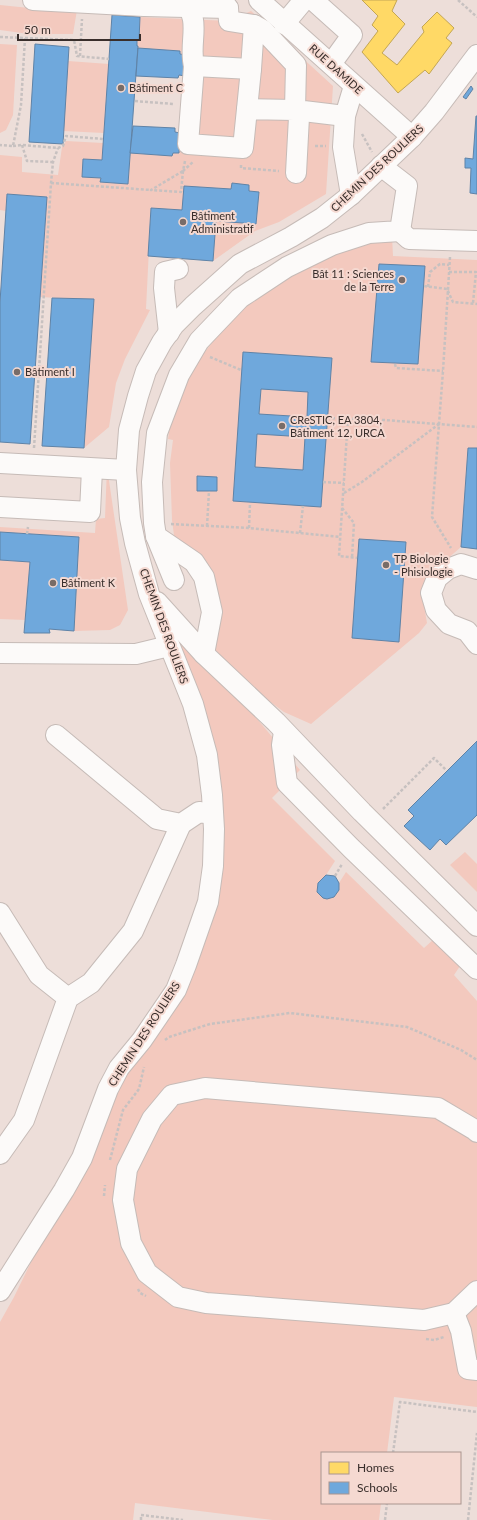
<svg xmlns="http://www.w3.org/2000/svg" width="477" height="1520" viewBox="0 0 477 1520" font-family="Lato,sans-serif">
	<style>
		.grass { fill: #f3c9be }
		.homes { fill: #ffd966; stroke: #c4a654 }
		.schools { fill: #6fa8dc; stroke: #5f83a7; fill-rule: evenodd }
		.lines { fill: none; stroke-linecap: round; stroke-linejoin: round }
		.minor-casing { stroke: #c6bbb7; stroke-width: 22 }
		.path { stroke: #c7c1c0; stroke-width: 2.5; stroke-dasharray: 3 2; stroke-linecap: butt }
		.minor { stroke: #fcfaf9; stroke-width: 20 }
		.poi-dot { fill: #786c68; stroke: #f5d9d1; stroke-width: 1.5 }
		.labels { text-anchor: middle; stroke-width: 4; stroke-linejoin: round; paint-order: stroke }
		.street-label { font-size: 11px; fill: #392e2b; stroke: #f5d9d1 }
		.poi-label { font-size: 11px; fill: #392e2b; stroke: #f5d9d1; text-anchor: start }
	</style>
	<rect width="100%" height="100%" fill="#edded9"/>
	<!-- grass -->
	<g class="grass">
		<polygon points="0,5 49,10 77,10 73,34 29,34 0,30"/>
		<polygon points="251,11 333,86 326,194 279,222 255,231 213,261 216,221 256,224 259,192 185,186 182,210 151,208 146,309 150,310 125,359 116,383 109,427 84,448 94,300 40,297 47,197 7,194 6,211 0,210 0,155 22,157 22,172 58,175 62,147 66,141 103,143 102,160 83,159 82,177 101,178 100,182 128,184 130,153 172,156 173,153 179,153 185,76 180,51 138,48 137,40 139,40 140,17 229,21"/>
		<polygon points="0,44 17,45 13,115 6,130 0,133"/>
		<polygon points="68,61 109,64 104,133 63,131"/>
		<polygon points="392,236 393,256 477,260 477,448 468,448 461,547 446,560 432,568 423,600 427,623 419,633 311,724 284,712 249,686 213,649 217,616 175,543 172,520 170,463 173,440 168,439 172,413 192,368 230,320 281,276 332,253"/>
		<polygon points="107,467 128,610 120,625 110,630 74,631 79,538 0,532 0,527 95,533 96,519 105,518"/>
		<polygon points="0,560 30,562 24,633 25,620 0,619"/>
		<polygon points="150,609 237,695 300,770 272,798 335,861 326,875 318,883 317,892 327,899 334,897 339,890 339,883 346,872 424,948 434,939 460,966 454,975 477,1001 477,1407 394,1397 387,1453 322,1453 322,1503 381,1503 379,1520 273,1520 135,1503 133,1520 0,1520 0,1322 14,1297 82,1158 150,1028 208,902 200,729"/>
		<polygon points="465,852 477,864 477,892 450,865"/>
	</g>
	<!-- homes -->
	<polygon class="homes" points="362,0 397,0 392,11 405,24 382,53 397,65 424,32 422,27 437,12 454,28 446,38 452,43 429,74 425,70 398,93 362,52 378,31 372,25 378,16"/>
	<!-- schools -->
	<g class="schools">
		<polygon points="112,15 140,17 139,40 137,40 137,46 138,46 128,184 100,182 101,178 82,177 83,159 102,160"/>
		<polygon points="35,44 69,47 63,144 29,142"/>
		<polygon points="138,48 180,51 180,54 186,55 185,76 179,75 178,78 136,76"/>
		<polygon points="471,86 473,89 466,99 463,97"/>
		<polygon points="476,116 477,116 477,194 470,193 471,168 465,168 465,158 473,159"/>
		<polygon points="133,126 175,128 175,132 180,133 179,153 173,153 172,156 130,153"/>
		<polygon points="232,183 249,185 249,191 259,192 256,224 216,221 213,261 148,256 151,208 182,210 184,186 231,189"/>
		<polygon points="7,194 47,197 30,444 0,442 0,302"/>
		<polygon points="379,264 425,266 418,364 371,362"/>
		<polygon points="52,298 94,299 84,448 42,446"/>
		<path d="M243,352l89,6 -11,149 -88,-6zM261,389l47,3 -1,25 -48,-3zM257,434l48,3 -2,33 -48,-3z"/>
		<polygon points="468,448 477,448 477,549 461,547"/>
		<polygon points="197,476 217,477 217,491 197,491"/>
		<polygon points="0,532 79,537 74,631 49,629 50,633 24,633 30,562 0,560"/>
		<polygon points="359,539 406,542 399,642 352,638"/>
		<polygon points="477,741 477,815 446,845 440,839 430,850 404,826 414,816 408,810"/>
		<polygon points="326,875 335,876 339,883 339,890 334,897 327,899 323,898 317,892 318,883"/>
	</g>
	<g class="lines">
		<!-- minor casing -->
		<g class="minor-casing">
			<g id="minor">
				<polyline points="33,0 144,6 228,8 220,0"/>
				<path d="M182,0c21,19 6,42 12,66l-6,78 55,4 4,-39 48,1 4,7 -3,56"/>
				<polyline points="259,0 412,137"/>
				<polyline points="313,0 352,35 331,64"/>
				<polyline points="228,8 229,21 254,25"/>
				<polyline points="284,24 304,0"/>
				<polyline points="194,66 251,69 247,109"/>
				<polyline points="251,69 254,25 263,30 296,65 295,110 345,116"/>
				<polyline points="351,195 343,147 345,116 354,86"/>
				<polyline points="400,231 409,239 477,241"/>
				<polyline points="169,333 164,288 165,272 178,269"/>
				<polyline points="0,463 126,470"/>
				<polyline points="0,507 90,512 92,469"/>
				<polyline points="156,536 174,580"/>
				<polyline points="477,569 461,564 448,569 437,578 431,593 436,610 449,624 467,631 477,644"/>
				<polyline points="157,602 204,654 276,722 362,812 477,926"/>
				<polyline points="0,653 136,654 169,646"/>
				<polyline points="204,654 212,612 204,577 194,562 156,536 154,523 152,482 157,433 179,375 199,341 240,298 287,267 332,245 369,233 400,231 407,186 381,166"/>
				<polyline points="284,732 282,745 287,783 351,848 477,969"/>
				<polyline points="56,735 157,819 181,824 199,812 213,814"/>
				<polyline points="0,913 39,975 68,998"/>
				<polyline points="477,1132 475,1130 438,1108 205,1088 172,1095 152,1119 127,1169 123,1200 131,1243 147,1273 178,1297 206,1303 424,1320 454,1313 477,1291"/>
				<polyline points="0,1154 24,1120 68,998 91,983 133,931 181,824"/>
				<polyline points="0,1291 64,1190 82,1158 108,1089 119,1068 142,1040 176,990 186,965 208,902 213,866 214,829 212,795 207,755 193,704 149,594 135,543 130,518 126,470 129,430 138,396 146,371 162,342 174,325 193,306 240,264 291,237 322,218 351,195 371,176 412,137 434,112 477,55"/>
				<polyline points="454,1313 461,1331 468,1369 477,1370"/>
			</g>
		</g>
		<!-- path -->
		<g class="path">
			<polyline points="458,0 477,17"/>
			<polyline points="0,37 25,38 21,105 13,146 0,145"/>
			<polyline points="25,38 74,40 77,56 109,59"/>
			<polyline points="80,56 82,19"/>
			<polyline points="135,101 173,104"/>
			<polyline points="362,134 372,152"/>
			<polyline points="22,145 27,161 53,162"/>
			<polyline points="13,146 22,145 58,148 63,146 66,136 103,139"/>
			<polyline points="315,146 326,146"/>
			<polyline points="185,161 183,171 193,162"/>
			<polyline points="241,165 241,168 279,171"/>
			<polygon points="183,171 181,192 151,190"/>
			<polyline points="51,183 151,190"/>
			<polyline points="450,257 443,371 432,517 451,548"/>
			<polyline points="449,272 476,272 473,303"/>
			<polyline points="424,286 447,289 453,302 477,304"/>
			<polyline points="428,287 430,272 440,264 449,265"/>
			<polyline points="210,357 241,370"/>
			<polyline points="395,364 396,368 443,371"/>
			<polyline points="327,418 385,420 477,427"/>
			<polyline points="348,418 339,556 357,558"/>
			<polyline points="34,448 51,183 53,162 58,148"/>
			<polyline points="323,482 344,483"/>
			<polyline points="344,493 362,482 439,424"/>
			<polyline points="342,508 354,523 352,558"/>
			<polyline points="171,524 249,528 340,537"/>
			<polyline points="207,526 209,491"/>
			<polyline points="249,528 250,503"/>
			<polyline points="300,533 303,506"/>
			<polyline points="27,534 28,527"/>
			<polyline points="383,809 434,758 446,770"/>
			<polyline points="335,876 342,864"/>
			<polyline points="165,1040 169,1037 210,1024 290,1013 407,1027 461,1050 477,1060"/>
			<polyline points="110,1160 123,1110 139,1089 144,1067"/>
			<polyline points="104,1196 105,1185"/>
			<polyline points="138,1289 140,1293 146,1296"/>
			<polyline points="426,1339 434,1340 444,1337"/>
			<polyline points="393,1453 400,1402 477,1412"/>
			<polyline points="141,1520 141,1515 183,1520"/>
			<polyline points="385,1520 387,1503"/>
			<polyline points="468,1520 477,1433"/>
		</g>
		<!-- minor -->
		<use href="#minor" class="minor"/>
	</g>
	<!-- markers -->
	<g class="poi-dot">
		<circle cx="121" cy="88" r="4"/>
		<circle cx="183" cy="222" r="4"/>
		<circle cx="402" cy="280" r="4"/>
		<circle cx="17" cy="372" r="4"/>
		<circle cx="282" cy="426" r="4"/>
		<circle cx="386" cy="565" r="4"/>
		<circle cx="53" cy="583" r="4"/>
	</g>
	<g class="labels">
		<!-- street labels -->
		<g class="street-label">
			<text transform="translate(336 69) rotate(42)" y="4">RUE DAMIDE</text>
			<text transform="translate(377 168) rotate(-43)" y="4">CHEMIN DES ROULIERS</text>
			<text transform="translate(164 626) rotate(70)" y="4">CHEMIN DES ROULIERS</text>
			<text transform="translate(144 1034) rotate(-57)" y="4">CHEMIN DES ROULIERS</text>
		</g>
		<!-- poi labels -->
		<g class="poi-label">
			<text x="129" y="92">Bâtiment C</text>
			<text x="191" y="220">Bâtiment<tspan x="191" dy="13">Administratif</tspan></text>
			<text x="394" y="278" text-anchor="end">Bât 11 : Sciences<tspan x="394" dy="13">de la Terre</tspan></text>
			<text x="25" y="376">Bâtiment I</text>
			<text x="290" y="424">CReSTIC, EA 3804,<tspan x="290" dy="13">Bâtiment 12, URCA</tspan></text>
			<text x="394" y="563">TP Biologie<tspan x="394" dy="13">- Phisiologie</tspan></text>
			<text x="61" y="587">Bâtiment K</text>
		</g>
	</g>
	<!-- legend -->
	<rect x="321" y="1452" width="140" height="52" fill="#f5d9d1" stroke="#aa958f"/>
	<rect x="329" y="1462" width="20" height="12" fill="#ffd966" stroke="#aa958f"/>
	<text x="357" y="1472" font-size="12" fill="#392e2b">Homes</text>
	<rect x="329" y="1482" width="20" height="12" fill="#6fa8dc" stroke="#aa958f"/>
	<text x="357" y="1492" font-size="12" fill="#392e2b">Schools</text>
	<!-- scale -->
	<path d="M18 34v6h122v-6" fill="none" stroke="#392e2b" stroke-width="2"/>
	<text x="24" y="34" font-size="12" fill="#392e2b" stroke="#f5d9d1" stroke-width="3" paint-order="stroke">50 m</text>
</svg>
